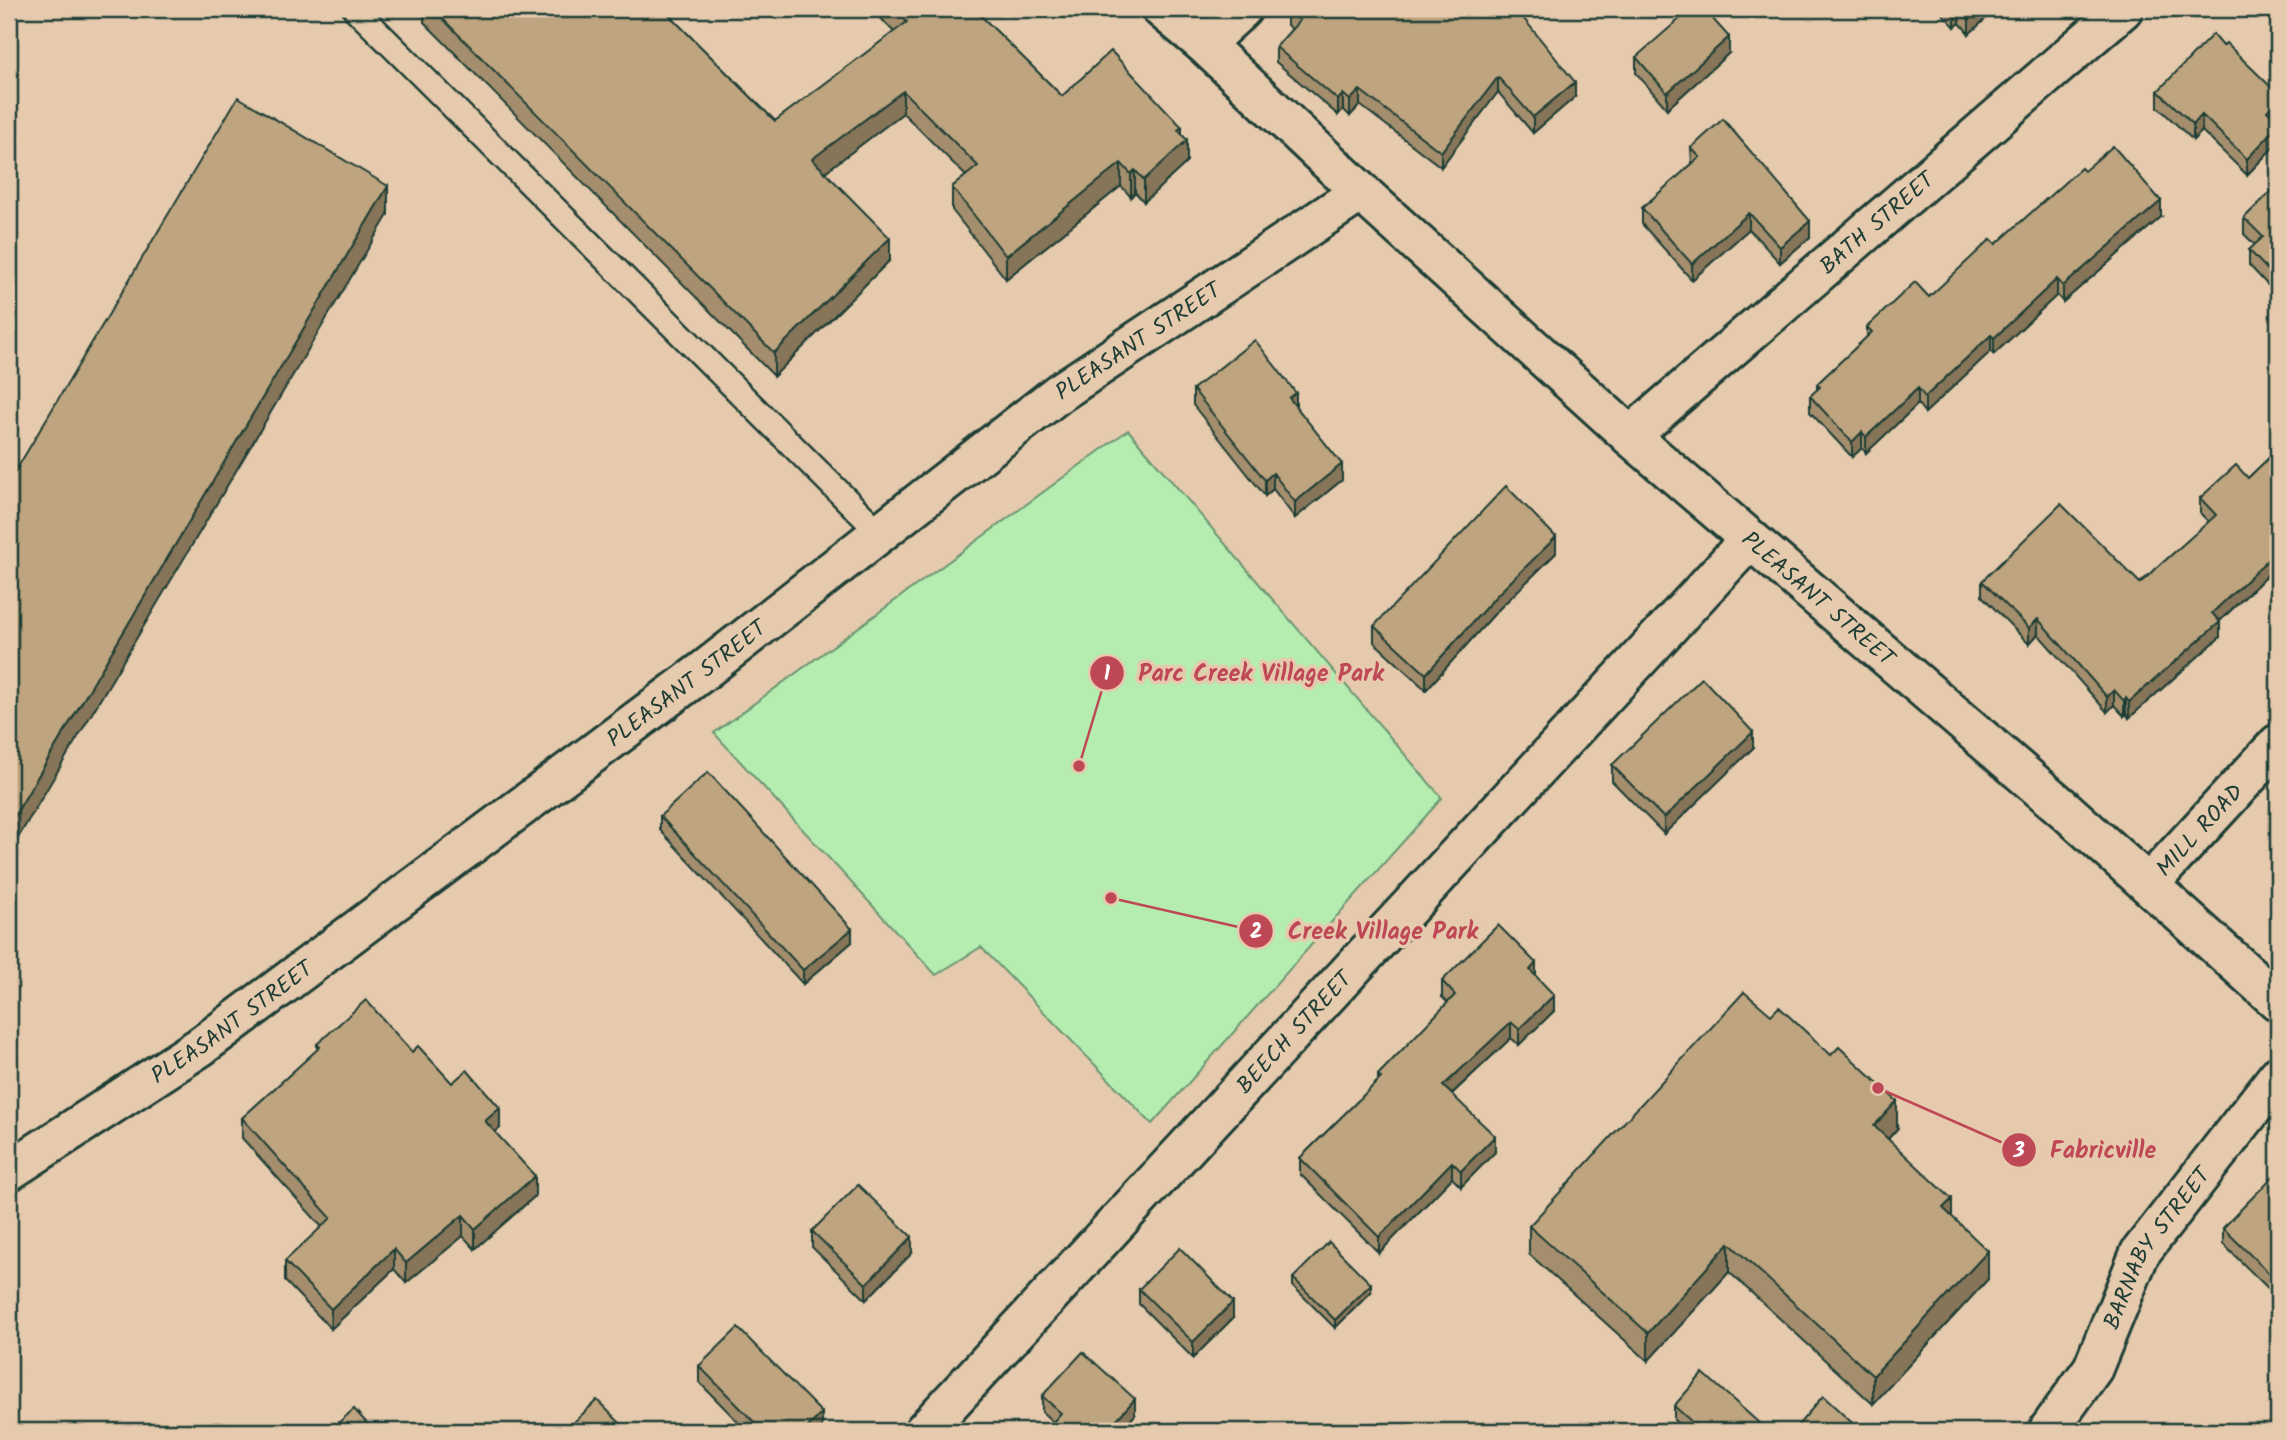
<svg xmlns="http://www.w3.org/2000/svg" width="2287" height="1440" viewBox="0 0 2287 1440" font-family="Kalam,sans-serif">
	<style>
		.park { fill: #b5edb1; stroke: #6a9572; stroke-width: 2 }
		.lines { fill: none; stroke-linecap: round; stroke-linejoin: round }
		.service-casing { stroke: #1f3d34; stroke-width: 28 }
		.minor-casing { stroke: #1f3d34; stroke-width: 44 }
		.tertiary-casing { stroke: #1f3d34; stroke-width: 44 }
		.service { stroke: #e6caad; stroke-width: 23 }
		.minor { stroke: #e6caad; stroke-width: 38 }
		.tertiary { stroke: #e6caad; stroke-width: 38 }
		.wall { fill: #a48e6d; stroke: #1f3d34; stroke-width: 2 }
		.shaded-wall { fill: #867459; stroke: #1f3d34; stroke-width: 2 }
		.building { fill: #bfa57f; stroke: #1f3d34; stroke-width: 2 }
		.labels { text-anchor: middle; stroke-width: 7; stroke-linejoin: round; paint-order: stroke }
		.street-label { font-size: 23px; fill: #1f3d34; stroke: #e6caad }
		.leader { fill: none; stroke: #bf4857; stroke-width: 2.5 }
		.callout-dot { fill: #bf4857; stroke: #e6caad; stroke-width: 2.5 }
		.mark-label { font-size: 21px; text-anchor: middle; font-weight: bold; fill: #fff }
		.callout-label { font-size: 24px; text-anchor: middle; font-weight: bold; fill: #bf4857; stroke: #e6caad; stroke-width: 7; stroke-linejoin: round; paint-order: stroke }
	</style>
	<rect width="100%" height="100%" fill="#e6caad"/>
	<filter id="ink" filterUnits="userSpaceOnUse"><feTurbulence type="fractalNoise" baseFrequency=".0143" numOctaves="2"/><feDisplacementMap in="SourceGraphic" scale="14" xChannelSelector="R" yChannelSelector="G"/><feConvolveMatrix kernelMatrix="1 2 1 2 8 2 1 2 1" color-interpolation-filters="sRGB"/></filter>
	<g filter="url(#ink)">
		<!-- park -->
		<polygon class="park" points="1128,430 1442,798 1152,1124 981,947 936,975 714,733"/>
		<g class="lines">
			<!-- service casing -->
			<g class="service-casing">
				<polyline id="service" points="355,9 880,533"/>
			</g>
			<!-- minor casing -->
			<g class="minor-casing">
				<g id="minor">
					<polyline points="1162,9 1204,44 1361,192"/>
					<polyline points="1204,44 1242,9"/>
					<path id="s1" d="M1630,436l493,-427"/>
					<path id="s2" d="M924,1431l826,-892"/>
					<path id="s3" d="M2048,1431l45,-63 47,-115 138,-177"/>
				</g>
			</g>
			<!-- tertiary casing -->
			<g class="tertiary-casing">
				<g id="tertiary">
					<path id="s4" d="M2149,884l129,-140"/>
					<path id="s5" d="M9,1171l191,-124 502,-375 357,-279 302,-201 269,244 434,373 214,192"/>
				</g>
			</g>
			<!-- service -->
			<use href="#service" class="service"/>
			<!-- minor -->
			<use href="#minor" class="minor"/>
			<!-- tertiary -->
			<use href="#tertiary" class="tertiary"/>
		</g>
		<!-- wall -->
		<g class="wall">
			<polygon points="424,9 663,9 775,121 894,32 872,9 976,9 975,10 1062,96 1182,134 1187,162 1144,202 1135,192 1131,197 1121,186 1006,279 952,210 952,187 966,176 903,113 825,172 890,260 774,376 424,22"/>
			<polygon points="1938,9 1996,9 1969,34 1960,23 1955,27"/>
			<polygon points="1287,10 1575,97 1533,133 1498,92 1441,167 1360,105 1350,116 1343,109 1338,115 1276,62 1276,47 1292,29 1287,25"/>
			<polygon points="1729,53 1667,109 1636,73 1636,57"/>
			<polygon points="2158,91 2275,119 2278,122 2278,142 2247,175 2202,131 2193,140 2158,107"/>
			<polygon points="1691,148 1810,237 1780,263 1749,229 1692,280 1642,224 1642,208 1692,164"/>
			<polygon points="2278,185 2278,296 2249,265 2249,250 2255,245 2244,234 2244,218"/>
			<polygon points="2161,217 2063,302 2057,295 1994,354 1991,351 1925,413 1918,404 1866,453 1862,448 1852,457 1810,412 1810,396 1817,390 1817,384 1867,337 1867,327 1929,297 1996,244"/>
			<polygon points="1193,389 1296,407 1342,480 1295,518 1273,489 1265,496 1193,405"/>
			<polygon points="2278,449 2278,565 2220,621 2220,637 2129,718 2126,714 2124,716 2114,705 2107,712 2038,634 2029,644 1982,596 1982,581 2140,583 2209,522 2200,513 2200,498 2248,478"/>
			<polygon points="1556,553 1497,611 1426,690 1374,642 1374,626"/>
			<polygon points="1753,748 1664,834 1612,781 1612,765"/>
			<polygon points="660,816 852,942 803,984 660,830"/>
			<polygon points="1536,977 1554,1011 1519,1045 1511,1038 1452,1094 1495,1152 1461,1187 1452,1178 1379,1253 1300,1174 1300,1158 1378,1081 1378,1075 1448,1003 1442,997 1442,981"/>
			<polygon points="317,1044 412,1052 452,1083 500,1128 495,1132 535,1196 475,1249 463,1236 406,1283 394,1269 331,1329 285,1281 285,1261 322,1227 242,1138 242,1118 317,1050"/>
			<polygon points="1897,1129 1888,1139 1952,1217 1988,1279 1873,1404 1729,1272 1648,1361 1529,1254 1529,1226"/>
			<polygon points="2278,1172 2278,1298 2223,1244 2223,1228"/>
			<polygon points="812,1231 912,1253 866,1300 812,1247"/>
			<polygon points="1293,1278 1371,1292 1335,1328 1293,1286"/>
			<polygon points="1139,1289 1233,1318 1193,1358 1139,1304"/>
			<polygon points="699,1366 822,1429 820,1431 747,1431 699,1382"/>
			<polygon points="1042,1396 1135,1415 1121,1431 1045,1431 1053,1422 1042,1412"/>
			<polygon points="1674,1406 1768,1431 1686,1431 1674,1420"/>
		</g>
		<!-- shaded-wall -->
		<g class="shaded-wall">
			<polygon points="1960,9 1960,23 1955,27 1955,13"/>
			<polygon points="1981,9 1996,9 1969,34 1969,20"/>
			<polygon points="1729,37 1729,53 1667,109 1667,93"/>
			<polygon points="1498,77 1498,92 1441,167 1441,152"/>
			<polygon points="1575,82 1575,97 1533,133 1533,117"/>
			<polygon points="1360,90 1360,105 1350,116 1350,100"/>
			<polygon points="903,91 903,113 812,182 812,159"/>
			<polygon points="1343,94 1343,109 1338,115 1338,100"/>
			<polygon points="2278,100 2278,116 2267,127 2267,111"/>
			<polygon points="2202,115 2202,131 2193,140 2193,124"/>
			<polygon points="2278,126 2278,142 2247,175 2247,159"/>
			<polygon points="1182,127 1182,145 1187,140 1187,162 1144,202 1144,180 1178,130"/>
			<polygon points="1121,163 1121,186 1006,279 1006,256"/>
			<polygon points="1135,170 1135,192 1131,197 1131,174"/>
			<polygon points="388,186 388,215 9,853 9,825"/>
			<polygon points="2161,201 2161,217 2063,302 2063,286"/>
			<polygon points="1749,213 1749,229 1692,280 1692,264"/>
			<polygon points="1810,221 1810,237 1780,263 1780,247"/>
			<polygon points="890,238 890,260 774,376 774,353"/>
			<polygon points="2057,279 2057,295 1994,354 1994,338"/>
			<polygon points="1991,335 1991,351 1925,413 1925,397"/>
			<polygon points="1918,388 1918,404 1866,453 1866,437"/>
			<polygon points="1296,393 1296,409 1289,398"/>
			<polygon points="1862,432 1862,448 1852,457 1852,442"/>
			<polygon points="1342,464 1342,480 1295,518 1295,502"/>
			<polygon points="1273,473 1273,489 1265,496 1265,480"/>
			<polygon points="1556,537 1556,553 1497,611 1426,690 1426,674 1497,595"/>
			<polygon points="2278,550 2278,565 2212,628 2212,613"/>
			<polygon points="2038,619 2038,634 2029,644 2029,628"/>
			<polygon points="2220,622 2220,637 2129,718 2129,702"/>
			<polygon points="2114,690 2114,705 2107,712 2107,697"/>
			<polygon points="2126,698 2126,714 2124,716 2124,701"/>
			<polygon points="1753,732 1753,748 1664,834 1664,818"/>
			<polygon points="852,929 852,942 803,984 803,970"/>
			<polygon points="1536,963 1536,979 1530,970"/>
			<polygon points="1554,995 1554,1011 1519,1045 1519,1029"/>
			<polygon points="1511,1022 1511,1038 1443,1102 1443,1086"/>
			<polygon points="1897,1101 1897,1129 1874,1154 1874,1126"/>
			<polygon points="500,1108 500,1128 485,1141 485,1121"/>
			<polygon points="1495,1136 1495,1152 1461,1187 1461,1171"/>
			<polygon points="1452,1162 1452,1178 1379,1253 1379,1237"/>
			<polygon points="535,1176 535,1196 475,1249 475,1229"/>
			<polygon points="1952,1199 1952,1227 1943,1208"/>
			<polygon points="463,1215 463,1236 406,1283 406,1263"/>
			<polygon points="912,1237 912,1253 866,1300 866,1284"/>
			<polygon points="1729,1243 1729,1272 1648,1361 1648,1333"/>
			<polygon points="394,1249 394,1269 331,1329 331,1309"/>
			<polygon points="1988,1251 1988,1279 1873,1404 1873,1376"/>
			<polygon points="1371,1284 1371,1292 1335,1328 1335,1320"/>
			<polygon points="1233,1302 1233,1318 1193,1358 1193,1342"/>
			<polygon points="1135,1399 1135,1415 1121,1431 1106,1431"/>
			<polygon points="822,1413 822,1429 820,1431 804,1431"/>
		</g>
		<!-- building -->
		<g class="building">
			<polygon points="433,9 663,9 775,121 907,22 893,9 974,9 1062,96 1111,51 1182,127 1178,130 1187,140 1144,180 1135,170 1131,174 1121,163 1006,256 952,187 978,166 903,91 812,159 890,238 774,353"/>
			<polygon points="1288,9 1516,9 1575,82 1533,117 1498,77 1441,152 1360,90 1350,100 1343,94 1338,100 1276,47 1300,20 1287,10"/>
			<polygon points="1691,9 1704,9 1729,37 1667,93 1636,57"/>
			<polygon points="1951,9 1981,9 1969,20 1960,9 1955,13"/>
			<polygon points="2213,34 2223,46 2226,43 2278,94 2278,100 2267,111 2278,122 2278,126 2247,159 2202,115 2193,124 2158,91"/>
			<polygon points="238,97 388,186 9,825 9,482"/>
			<polygon points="1723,119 1810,221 1780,247 1749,213 1692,264 1642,208 1700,157 1691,148"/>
			<polygon points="2113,146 2161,201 2063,286 2057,279 1994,338 1991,335 1925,397 1918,388 1866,437 1862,432 1852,442 1810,396 1820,387 1817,384 1872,332 1867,327 1915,282 1929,297 1991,239 1996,244 2081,168 2084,171"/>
			<polygon points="2278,185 2278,281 2249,250 2263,237 2244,218"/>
			<polygon points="1255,340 1296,393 1289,398 1342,464 1295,502 1273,473 1265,480 1193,389"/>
			<polygon points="2278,449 2278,550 2212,613 2220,622 2129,702 2126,698 2124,701 2114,690 2107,697 2038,619 2029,628 1982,581 2061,504 2140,583 2216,515 2200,498 2236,465 2248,478"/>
			<polygon points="1506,486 1556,537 1497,595 1426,674 1374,626"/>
			<polygon points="1702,678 1753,732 1664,818 1612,765"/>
			<polygon points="708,772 852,929 803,970 660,816"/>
			<polygon points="1498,925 1536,963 1530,970 1554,995 1519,1029 1511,1022 1443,1086 1495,1136 1461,1171 1452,1162 1379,1237 1300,1158 1381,1078 1378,1075 1455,995 1442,981"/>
			<polygon points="1744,992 1771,1015 1779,1007 1831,1055 1839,1047 1897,1101 1874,1126 1952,1199 1943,1208 1988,1251 1873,1376 1729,1243 1648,1333 1529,1226"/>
			<polygon points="366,1000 412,1052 418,1046 452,1083 467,1070 500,1108 485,1121 535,1176 475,1229 463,1215 406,1263 394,1249 331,1309 285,1261 331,1218 242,1118 320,1047 317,1044"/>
			<polygon points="2278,1171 2278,1282 2223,1228"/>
			<polygon points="858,1185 912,1237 866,1284 812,1231"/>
			<polygon points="1329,1242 1371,1284 1335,1320 1293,1278"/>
			<polygon points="1180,1248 1233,1302 1193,1342 1139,1289"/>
			<polygon points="738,1328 822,1413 804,1431 763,1431 699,1366"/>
			<polygon points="1083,1352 1135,1399 1106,1431 1045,1431 1061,1413 1042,1396"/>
			<polygon points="1703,1373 1768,1431 1702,1431 1674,1406"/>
			<polygon points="1823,1396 1861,1431 1793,1431"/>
			<polygon points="597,1400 628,1431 571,1431 568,1428"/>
			<polygon points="354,1409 374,1431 329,1431"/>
		</g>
	</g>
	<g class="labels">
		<!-- street labels -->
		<g class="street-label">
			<text dy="8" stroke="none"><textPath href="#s1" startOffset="326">BATH STREET</textPath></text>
			<text dy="8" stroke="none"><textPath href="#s5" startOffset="1402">PLEASANT STREET</textPath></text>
			<text dy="8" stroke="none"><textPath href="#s5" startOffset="2282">PLEASANT STREET</textPath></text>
			<text dy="8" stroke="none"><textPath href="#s5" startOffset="835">PLEASANT STREET</textPath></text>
			<text dy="8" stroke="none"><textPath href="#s4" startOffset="74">MILL ROAD</textPath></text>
			<text dy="8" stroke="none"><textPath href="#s5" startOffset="268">PLEASANT STREET</textPath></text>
			<text dy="8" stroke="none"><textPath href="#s2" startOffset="544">BEECH STREET</textPath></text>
			<text dy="8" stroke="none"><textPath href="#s3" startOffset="214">BARNABY STREET</textPath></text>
		</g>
	</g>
	<!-- callouts -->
	<path class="leader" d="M1079 766L1107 673M1111 898L1256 931M1878 1088L2019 1150"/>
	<g class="callout-dot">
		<circle cx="1079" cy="766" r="7"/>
		<circle cx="1111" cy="898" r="7"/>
		<circle cx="1878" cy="1088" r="7"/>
		<circle cx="1107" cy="673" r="18"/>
		<circle cx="1256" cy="931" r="18"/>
		<circle cx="2019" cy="1150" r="18"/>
	</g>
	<g class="mark-label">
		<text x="1107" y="680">1</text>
		<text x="1256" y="938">2</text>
		<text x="2019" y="1157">3</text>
	</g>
	<g class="callout-label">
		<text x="1261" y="681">Parc Creek Village Park</text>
		<text x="1383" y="939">Creek Village Park</text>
		<text x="2103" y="1158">Fabricville</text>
	</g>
	<!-- margin -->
	<rect width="2287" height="1440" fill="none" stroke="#e6caad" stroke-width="35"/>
	<rect x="18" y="18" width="2252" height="1405" fill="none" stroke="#1f3d34" stroke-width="2.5" filter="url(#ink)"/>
</svg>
